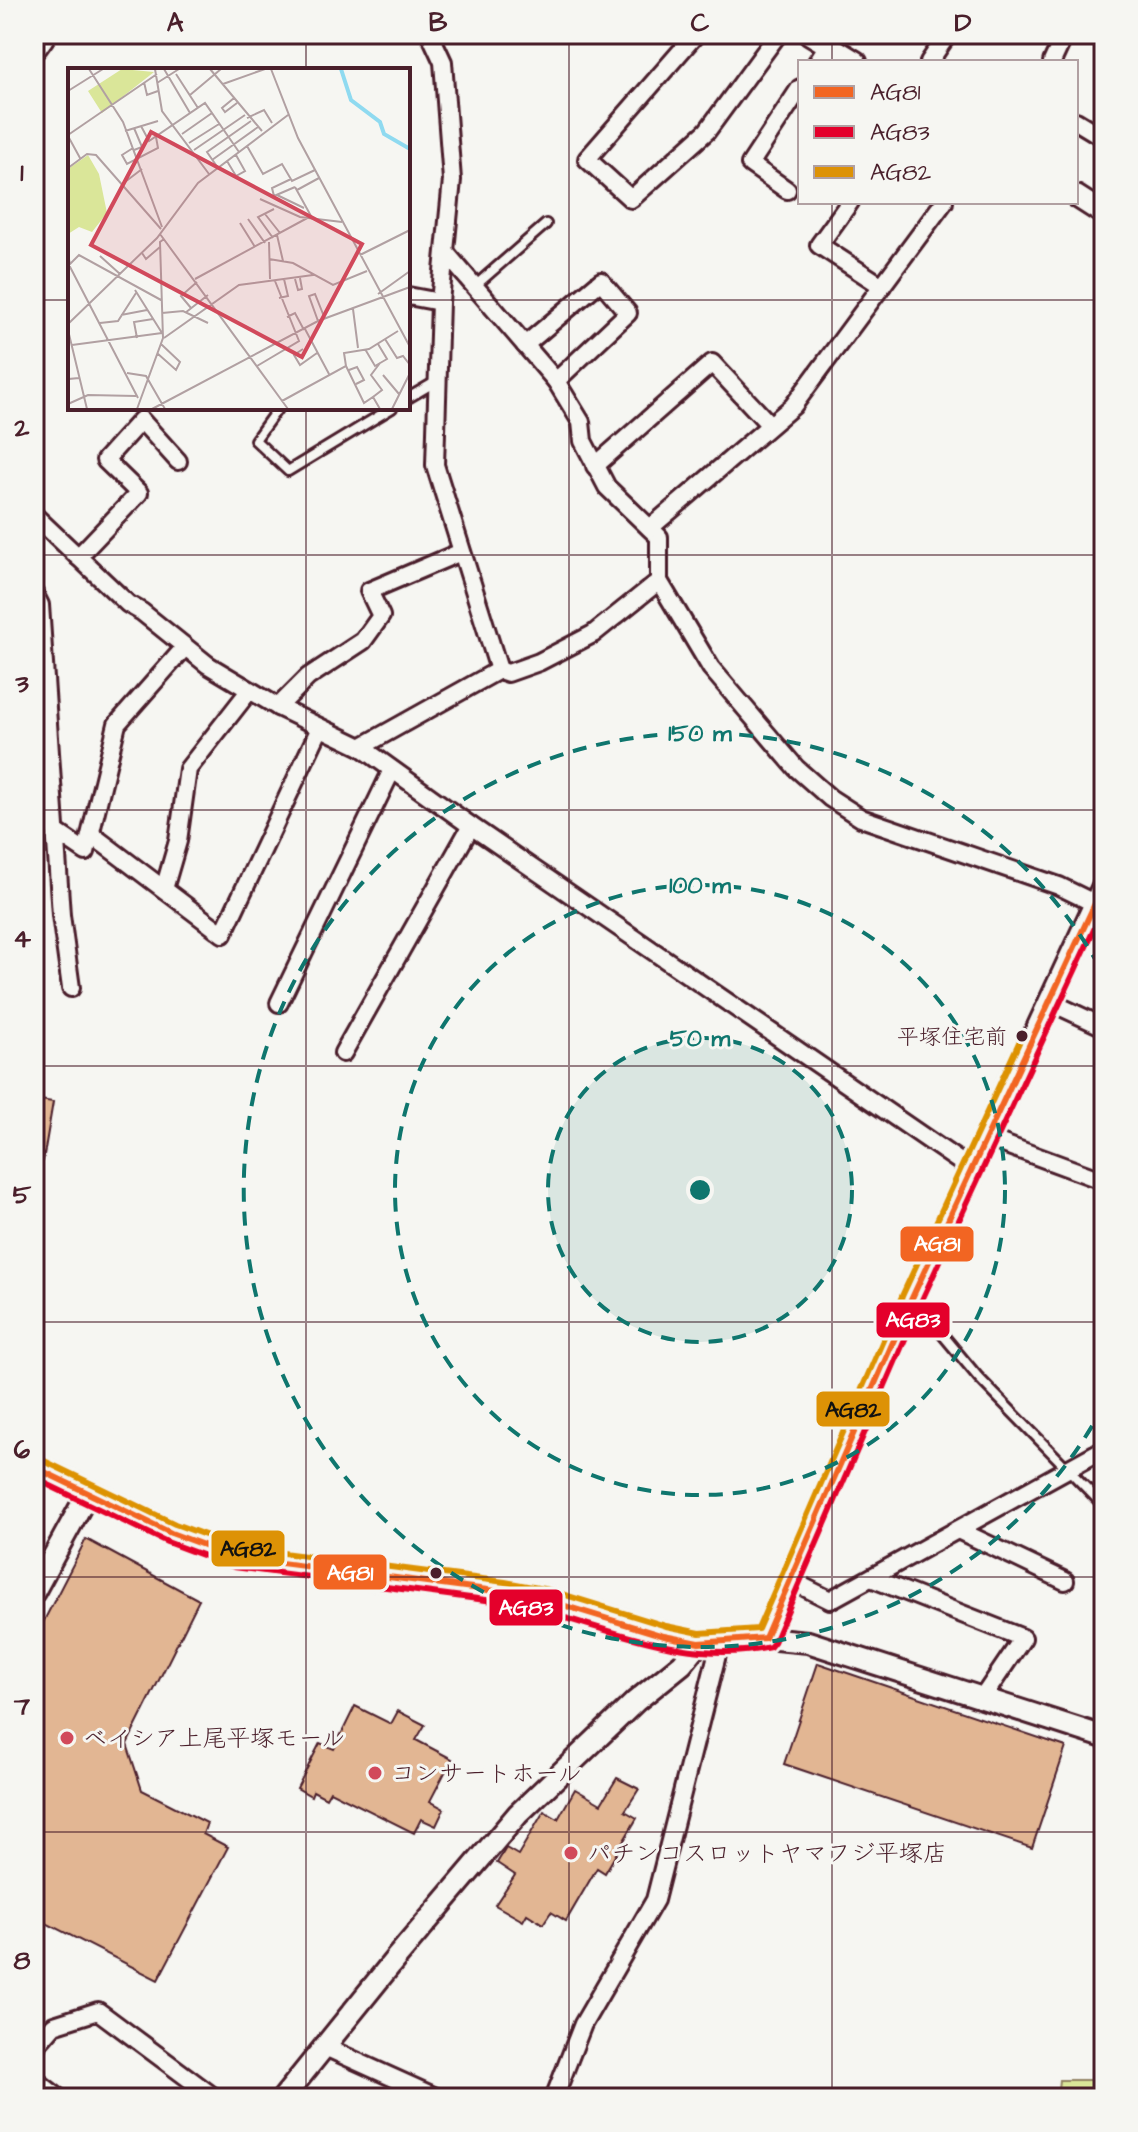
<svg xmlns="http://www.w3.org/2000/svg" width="1138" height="2132" viewBox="0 0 1138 2132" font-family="'Architects Daughter','Klee One',sans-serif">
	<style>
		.green { fill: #dae699; stroke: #928262; stroke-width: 2 }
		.building { fill: #e2b693; stroke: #4a1f2b; stroke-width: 2 }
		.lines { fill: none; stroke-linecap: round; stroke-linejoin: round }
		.service-casing { stroke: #4a1f2b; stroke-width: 14 }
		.minor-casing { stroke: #4a1f2b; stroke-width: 22 }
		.tertiary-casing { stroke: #4a1f2b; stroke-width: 26 }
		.primary-casing { stroke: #4a1f2b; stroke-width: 32 }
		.service { stroke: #f6f6f2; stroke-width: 8 }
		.minor { stroke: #f6f6f2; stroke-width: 16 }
		.tertiary { stroke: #f6f6f2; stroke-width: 20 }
		.primary { stroke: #f6f6f2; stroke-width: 26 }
		.bus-1-casing { stroke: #f6f6f2; stroke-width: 12 }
		.bus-2-casing { stroke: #f6f6f2; stroke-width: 12 }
		.bus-3-casing { stroke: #f6f6f2; stroke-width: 12 }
		.bus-1 { stroke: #f26522; stroke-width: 6 }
		.bus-2 { stroke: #e4002b; stroke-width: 6 }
		.bus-3 { stroke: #dd9206; stroke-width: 6 }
		.grid { fill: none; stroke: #4a1f2b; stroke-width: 2; stroke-opacity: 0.55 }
		.ring { fill: none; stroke: #0f766e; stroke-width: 4; stroke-dasharray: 14 10 }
		.bus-dot { fill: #4a1f2b; stroke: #f6f6f2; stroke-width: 3 }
		.poi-dot { fill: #d1495b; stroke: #f6f6f2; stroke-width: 3 }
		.labels { text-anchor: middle; stroke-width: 6; stroke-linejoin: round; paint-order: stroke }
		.bus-label { font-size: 22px; fill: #4a1f2b; stroke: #f6f6f2; text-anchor: end }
		.poi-label { font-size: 24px; fill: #4a1f2b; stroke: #f6f6f2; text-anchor: start }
		.inset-river { fill: none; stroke: #8fdaf0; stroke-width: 4 }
		.inset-road { fill: none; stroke: #b1a0a2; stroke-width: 2 }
		.view { fill: #d1495b; fill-opacity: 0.15; stroke: #d1495b; stroke-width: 4 }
		.inset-edge { fill: none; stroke: #4a1f2b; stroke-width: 4 }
		.centre { fill: #0f766e; stroke: #f6f6f2; stroke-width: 4 }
		.ring-label { font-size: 24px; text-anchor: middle; font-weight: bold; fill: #0f766e; stroke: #f6f6f2; stroke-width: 6; stroke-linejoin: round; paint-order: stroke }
		.line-badge { stroke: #f6f6f2; stroke-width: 3 }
		.badge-label { font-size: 22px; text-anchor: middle; font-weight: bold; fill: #fff }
		.pale-badge-label { font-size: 22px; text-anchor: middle; font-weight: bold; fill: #111 }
		.neatline { fill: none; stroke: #4a1f2b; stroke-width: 3 }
		.grid-label { font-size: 26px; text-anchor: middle; font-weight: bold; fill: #4a1f2b }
	</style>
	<rect width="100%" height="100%" fill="#f6f6f2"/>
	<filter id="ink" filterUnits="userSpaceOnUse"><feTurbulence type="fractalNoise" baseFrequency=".0125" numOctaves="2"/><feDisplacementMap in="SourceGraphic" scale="16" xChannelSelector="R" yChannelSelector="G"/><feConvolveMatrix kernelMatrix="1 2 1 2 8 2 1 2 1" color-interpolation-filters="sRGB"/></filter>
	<g filter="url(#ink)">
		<!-- green -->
		<polygon class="green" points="1059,2080 1104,2080 1104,2098 1057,2098"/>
		<!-- building -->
		<g class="building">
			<polygon points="34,1099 53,1102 43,1161 34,1161"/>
			<polygon points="86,1539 199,1600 127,1744 142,1790 207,1823 203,1834 228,1847 158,1980 34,1917 34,1640"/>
			<polygon points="818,1663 1066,1747 1032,1848 784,1764"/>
			<polygon points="355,1706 391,1724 398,1711 425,1725 416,1740 452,1759 430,1801 444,1809 436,1826 421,1819 414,1833 330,1791 326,1798 313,1791 311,1796 297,1788 320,1743 334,1749"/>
			<polygon points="617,1778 639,1789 625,1811 637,1818 605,1873 597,1868 566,1921 551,1912 543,1924 527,1914 523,1921 495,1905 515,1875 497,1863 506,1848 518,1855 544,1811 558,1819 575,1789 601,1804"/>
		</g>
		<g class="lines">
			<!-- service casing -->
			<g class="service-casing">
				<g id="service">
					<polyline points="475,286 546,224"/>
					<polyline points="408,398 437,381"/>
					<polyline points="278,408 255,440 288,471 392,408"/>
					<polyline points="912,1298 978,1377 1104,1506"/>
				</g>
			</g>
			<!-- minor casing -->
			<g class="minor-casing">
				<g id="minor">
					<polyline points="430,34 443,62 452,180 440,302 435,465 499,670"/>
					<polyline points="696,34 587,159 631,199 707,131 778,34"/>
					<polyline points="1092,34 1104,41"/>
					<polyline points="817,62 828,45"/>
					<polyline points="929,62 948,34"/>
					<polyline points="1052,62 1065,34"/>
					<polyline points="1076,121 1104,138"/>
					<polyline points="787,190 750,164 800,88"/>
					<polyline points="850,202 819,245 882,286"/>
					<polyline points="446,253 556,381 581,422 583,441 607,487 659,537 659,581 711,668 796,768 830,798 861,818 1059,886 1104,908"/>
					<polyline points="408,296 440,302"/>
					<polyline points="525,345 601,281 628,313 556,381"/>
					<polyline points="595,466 712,363 769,424"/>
					<polyline points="34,515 128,604 142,612 208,665 278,707 361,747 471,826 972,1170"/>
					<polyline points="650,528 793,406 944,202"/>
					<polyline points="78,557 139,493 105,460 141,420 178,461"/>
					<polyline points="34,593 40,605 61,915 71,988"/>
					<polyline points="278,707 308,677 363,641 381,616 369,591 461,552"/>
					<polyline points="361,747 499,670 508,673 539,662 593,634 659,581"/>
					<polyline points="55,831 86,852 117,724 185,647"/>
					<polyline points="92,835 223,934 320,728"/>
					<polyline points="164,889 178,841 188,769 249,691"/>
					<polyline points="1048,1001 1104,1027"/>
					<polyline points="279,1003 392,770"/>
					<polyline points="343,1053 471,826"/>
					<polyline points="987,1138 1104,1181"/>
					<polyline points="958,1530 1065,1581"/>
					<polyline points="871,1578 1023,1638 983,1697"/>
					<polyline points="790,1580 830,1600 1104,1449"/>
					<polyline points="325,2047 438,2098"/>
					<polyline points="34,2048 54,2025 98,2011 215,2098"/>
					<polyline points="34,2079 59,2098"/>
					<polyline points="554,2098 583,2024 655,1900 720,1643"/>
				</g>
			</g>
			<!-- tertiary casing -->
			<g class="tertiary-casing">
				<g id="tertiary">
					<polyline points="810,34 856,62"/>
					<polyline points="1076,196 1104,214"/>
					<polyline points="34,1467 171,1533 236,1557 503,1592 546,1600 664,1636 699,1643 720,1643 765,1638 808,1642 1104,1737"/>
					<polyline points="34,1592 88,1493"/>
					<polyline points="765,1638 912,1298 1104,884"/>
					<polyline points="283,2098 396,1958 518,1814 636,1701 682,1664 699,1643"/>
				</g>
			</g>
			<!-- primary casing -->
			<g class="primary-casing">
				<polyline id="primary" points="34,45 42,34"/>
			</g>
			<!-- service -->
			<use href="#service" class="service"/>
			<!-- minor -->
			<use href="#minor" class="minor"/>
			<!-- tertiary -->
			<use href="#tertiary" class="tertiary"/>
			<!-- primary -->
			<use href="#primary" class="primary"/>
			<!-- bus-1 casing -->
			<g class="bus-1-casing">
				<polyline id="bus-1" points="34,1467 171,1533 236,1557 503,1592 546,1600 664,1636 699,1643 765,1638 912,1298 1104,884"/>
			</g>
			<!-- bus-2 casing -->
			<g class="bus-2-casing">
				<path id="bus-2" d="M34,1478l133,64 67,25 267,35c90,16 177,66 269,45l4,-5 147,-340 183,-394"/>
			</g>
			<!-- bus-3 casing -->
			<g class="bus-3-casing">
				<polyline id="bus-3" points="38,1458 175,1524 238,1547 505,1582 549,1590 666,1626 700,1633 758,1629 903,1294 1022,1036"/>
			</g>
			<!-- bus-1 -->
			<use href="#bus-1" class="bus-1"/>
			<!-- bus-2 -->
			<use href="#bus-2" class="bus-2"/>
			<!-- bus-3 -->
			<use href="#bus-3" class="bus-3"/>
		</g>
	</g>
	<!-- grid -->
	<path class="grid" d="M306,34v36M569,34v2064M832,34v28M832,202v1896M34,300h36M408,300h696M306,408v1690M34,555h1070M34,810h1070M34,1066h1070M34,1322h1070M34,1577h1070M34,1832h1070"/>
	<!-- distance rings -->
	<circle cx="700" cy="1190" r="152" fill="#0f766e" fill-opacity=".12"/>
	<g class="ring">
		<circle cx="700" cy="1190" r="152"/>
		<circle cx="700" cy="1190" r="305"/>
		<path d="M1104 1405A457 457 0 1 1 1104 975"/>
	</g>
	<!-- markers -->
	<g class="bus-dot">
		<circle cx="1022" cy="1036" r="7"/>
		<circle cx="436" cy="1573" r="7"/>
	</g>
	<g class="poi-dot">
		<circle cx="67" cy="1738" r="8"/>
		<circle cx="375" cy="1773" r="8"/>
		<circle cx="571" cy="1853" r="8"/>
	</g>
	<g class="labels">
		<!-- bus labels -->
		<g class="bus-label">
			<text x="1007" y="1044">平塚住宅前</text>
		</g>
		<!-- poi labels -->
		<g class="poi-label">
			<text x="83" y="1746">ベイシア上尾平塚モール</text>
			<text x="391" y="1781">コンサートホール</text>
			<text x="587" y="1861">パチンコスロットヤマフジ平塚店</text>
		</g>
	</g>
	<!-- overview -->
	<g transform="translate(68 68)">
		<rect width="342" height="342" fill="#f6f6f2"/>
		<path d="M54,1l32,3 -52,41 -14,-22zM20,87l11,19 8,39 -15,19 -13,-5 -11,7v-65z" fill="#dae699"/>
		<path class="inset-river" d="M273,1l10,31 29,22 4,12 26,15"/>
		<path class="inset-road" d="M21,1l34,53 39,105M87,1l7,42 47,63M96,1l26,44M142,1l52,62M203,1l27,69 112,209M108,6l22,34M76,14l3,13 11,-4M89,15l22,-14M155,16l42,-15M0,23l35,-22M122,27l31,-26M166,30l-12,10 3,4 12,-9M179,50l17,-8 8,13M73,58l8,15 56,-38 34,49M66,60l8,19 -8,3M57,63l33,-10M114,66l30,-21M0,67l89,-61M0,68l12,22M121,75l30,-19M179,78l16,28 19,-10 10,17 23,-11M65,80l-11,7 5,9 31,-16 -2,-11M126,82l51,-35M144,92l46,-33M159,93l9,15 9,-5 -9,-16M0,100l19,-14 9,1 65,74M150,100l-11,-16 44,-31M223,111l-19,9 2,8 21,-9M53,117l21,-16M227,119l16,29M229,122l22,-12M209,127l27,13M192,131l40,18 42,5M197,146l15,19M180,151l17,24M172,155l15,24M92,166l128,175M209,167l6,26M205,170l-15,-21 16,-8M201,174l1,37M74,185l4,6 14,-12M0,187l2,9 9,-9 82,45M292,187l50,-25M32,188l20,18M201,191l24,4 40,22 34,-14M0,195l70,135M127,211l116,-63M227,211l3,11 4,-1 -2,-11M67,222l27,43M310,226l32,-23M211,230l9,-2 -4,-17M123,240l-10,-12 16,-14M285,241l5,39M94,245l21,-2 25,12M117,245l23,-18M53,247l26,-5M219,249l8,-4 9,17M250,253l-9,-25 6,-2 10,25M32,255l18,-2 18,-28M0,256l89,-86 41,-55 90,-68M237,261l24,45M0,262l19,79M69,270l-3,-16 19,-3M96,270l75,-53 74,-10M317,271l12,19 6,-2 7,9M4,277l90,-12M235,281l-9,6 6,10 17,-12M297,281l10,17 12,-7 -9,-15M89,285l19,17 4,-8 -19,-18M189,298l42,-25 -24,-60M278,298l18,37 9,-6 7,12M281,302l8,-3 7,13 -8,4M59,305l19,3 19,33M315,307l16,19M305,329l9,-7 -11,-15 9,-12M0,331l1,-20 10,-1M214,333l64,-35 -2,-13 25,-4 29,-18M0,336l20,-9 48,1M69,341l26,-71 -3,-96 4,-3M84,341l166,-88 92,-34M324,341l18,-36"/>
		<path class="view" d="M83,64l211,112 -60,113 -211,-112z"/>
		<rect width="342" height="342" class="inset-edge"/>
	</g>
	<circle cx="700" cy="1190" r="12" class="centre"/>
	<g class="ring-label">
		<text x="700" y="741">150 m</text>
		<text x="700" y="893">100 m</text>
		<text x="700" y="1046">50 m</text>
	</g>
	<g class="line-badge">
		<rect x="899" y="1225" width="76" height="38" rx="8" fill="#f26522"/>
		<rect x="875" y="1301" width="76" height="38" rx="8" fill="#e4002b"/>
		<rect x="815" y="1390" width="76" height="38" rx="8" fill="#dd9206"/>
		<rect x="210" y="1529" width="76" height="39" rx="8" fill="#dd9206"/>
		<rect x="312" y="1553" width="76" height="38" rx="8" fill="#f26522"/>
		<rect x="488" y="1588" width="76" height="39" rx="8" fill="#e4002b"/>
	</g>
	<g class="badge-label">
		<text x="937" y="1251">AG81</text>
		<text x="913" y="1327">AG83</text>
		<text x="350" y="1580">AG81</text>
		<text x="526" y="1615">AG83</text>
	</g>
	<g class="pale-badge-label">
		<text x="853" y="1417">AG82</text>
		<text x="248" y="1556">AG82</text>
	</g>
	<!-- margin -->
	<rect width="1138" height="2132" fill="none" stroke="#f6f6f2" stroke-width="88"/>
	<!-- legend -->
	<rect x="798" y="60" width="280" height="144" fill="#f6f6f2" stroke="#b1a0a2" stroke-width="2"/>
	<rect x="814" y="86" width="40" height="12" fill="#f26522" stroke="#b1a0a2" stroke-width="2"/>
	<text x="870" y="100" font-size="24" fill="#4a1f2b">AG81</text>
	<rect x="814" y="126" width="40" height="12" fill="#e4002b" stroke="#b1a0a2" stroke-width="2"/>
	<text x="870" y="140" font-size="24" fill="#4a1f2b">AG83</text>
	<rect x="814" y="166" width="40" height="12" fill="#dd9206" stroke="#b1a0a2" stroke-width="2"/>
	<text x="870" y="180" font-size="24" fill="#4a1f2b">AG82</text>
	<rect x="44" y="44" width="1050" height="2044" class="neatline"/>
	<g class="grid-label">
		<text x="175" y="31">A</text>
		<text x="438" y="31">B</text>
		<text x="700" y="31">C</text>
		<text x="963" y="31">D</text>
		<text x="22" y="181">1</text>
		<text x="22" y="436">2</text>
		<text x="22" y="692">3</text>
		<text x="22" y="947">4</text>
		<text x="22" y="1203">5</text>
		<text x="22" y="1458">6</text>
		<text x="22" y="1714">7</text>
		<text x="22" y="1969">8</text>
	</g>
</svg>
